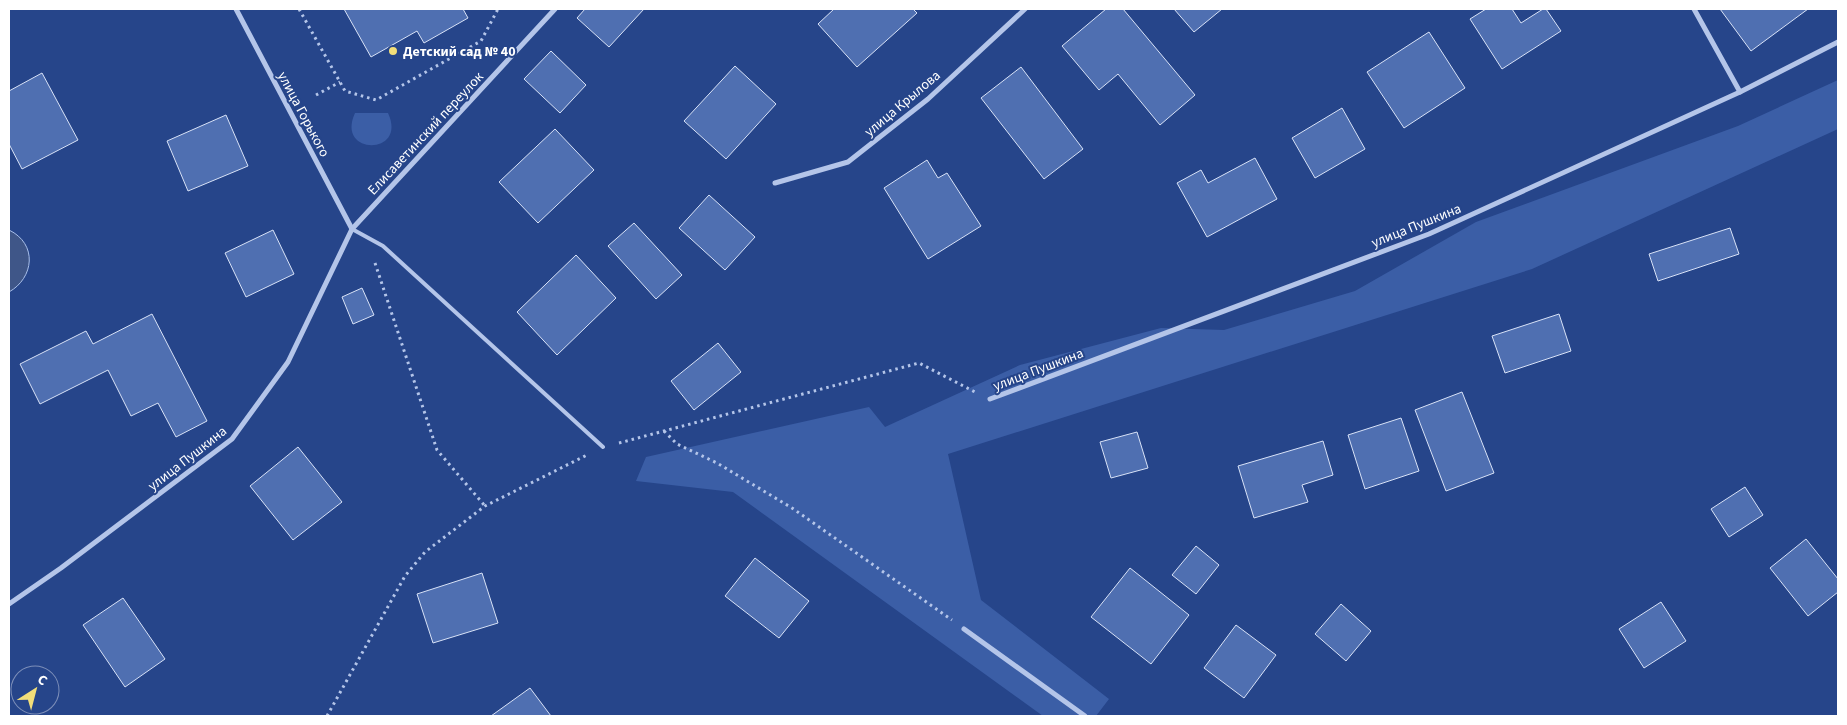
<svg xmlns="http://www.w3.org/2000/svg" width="1847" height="725" viewBox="0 0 1847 725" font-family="'Source Sans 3',sans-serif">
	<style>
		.green { fill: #3b5ea6 }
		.water { fill: #3f5688; stroke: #a8bfea }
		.building { fill: #4f6fb1; stroke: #d8e2f7 }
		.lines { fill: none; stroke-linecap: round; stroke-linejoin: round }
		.path { stroke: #b4c5e9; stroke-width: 3; stroke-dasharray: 2.5 4; stroke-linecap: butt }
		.service { stroke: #b4c5e9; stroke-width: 4 }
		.minor { stroke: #b4c5e9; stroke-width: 5 }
		.poi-dot { fill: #f2de79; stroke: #26458a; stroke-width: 2 }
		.labels { text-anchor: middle; stroke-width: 4; stroke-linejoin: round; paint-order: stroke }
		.poi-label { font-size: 14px; font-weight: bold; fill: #fff; stroke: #26458a; text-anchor: start }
		.street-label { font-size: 14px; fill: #fff; stroke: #26458a }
	</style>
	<rect width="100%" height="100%" fill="#26458a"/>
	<!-- green -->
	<g class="green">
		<polygon points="1838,80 1838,129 1532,269 948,454 981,600 1109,699 1096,716 1043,716 733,492 636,481 646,457 869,407 885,427 1020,365 1161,328 1224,330 1355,291 1476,222 1738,126"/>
		<path d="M355,113h33c20,43 -53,43 -33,0z"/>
	</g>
	<!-- water -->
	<path class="water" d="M9,230c29,14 25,48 0,62z"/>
	<!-- building -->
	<g class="building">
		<polygon points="344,9 463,9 468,18 424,43 417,31 371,57"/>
		<polygon points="585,9 644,9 609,47 577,18"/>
		<polygon points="834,9 913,9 917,13 857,67 818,24"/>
		<polygon points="1106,9 1123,9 1195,95 1160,125 1118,74 1099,90 1062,46"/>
		<polygon points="1174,9 1222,9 1194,32"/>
		<polygon points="1486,9 1512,9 1521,23 1543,9 1546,9 1561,31 1502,69 1470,19"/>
		<polygon points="1720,9 1808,9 1751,51"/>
		<polygon points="1429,32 1465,88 1404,128 1367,72"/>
		<polygon points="551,51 586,85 560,113 524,79"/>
		<polygon points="735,66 776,104 726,159 684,121"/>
		<polygon points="1021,67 1083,149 1044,179 981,98"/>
		<polygon points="42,73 78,140 22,169 9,144 9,91"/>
		<polygon points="1342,108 1365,149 1315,178 1292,138"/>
		<polygon points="226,115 248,166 188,191 167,141"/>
		<polygon points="555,129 594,170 538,223 499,182"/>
		<polygon points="1255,158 1277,199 1207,237 1177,183 1201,170 1208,183"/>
		<polygon points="927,160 938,178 947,173 981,226 928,259 884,188"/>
		<polygon points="709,195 755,237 725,270 679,228"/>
		<polygon points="634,223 682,275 656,299 608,246"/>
		<polygon points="1730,228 1739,254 1658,281 1649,254"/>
		<polygon points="273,230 294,274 246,297 225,253"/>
		<polygon points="576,255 616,298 557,355 517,312"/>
		<polygon points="362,288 374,315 353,324 342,297"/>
		<polygon points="152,314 207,421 176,437 158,403 131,416 108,370 40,404 20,364 86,331 93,344"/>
		<polygon points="1559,314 1571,351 1505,373 1492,336"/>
		<polygon points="718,343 741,372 694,410 671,381"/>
		<polygon points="1462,392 1494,473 1446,491 1415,410"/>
		<polygon points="1401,418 1419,471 1365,489 1348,435"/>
		<polygon points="1137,432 1148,468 1111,478 1100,442"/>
		<polygon points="1323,441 1333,475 1302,485 1308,502 1254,518 1238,466"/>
		<polygon points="298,447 342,502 293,540 250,486"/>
		<polygon points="1745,487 1763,515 1729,537 1711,509"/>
		<polygon points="1806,539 1838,579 1838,592 1808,616 1770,568"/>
		<polygon points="1196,546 1219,565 1196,594 1172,575"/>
		<polygon points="755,558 809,601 779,638 725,596"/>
		<polygon points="1130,568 1189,615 1151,664 1091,617"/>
		<polygon points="482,573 498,623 433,643 417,594"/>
		<polygon points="123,598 165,659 125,687 83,625"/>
		<polygon points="1661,602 1686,641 1644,668 1619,629"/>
		<polygon points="1341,604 1371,631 1346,661 1315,634"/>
		<polygon points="1236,625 1276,655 1244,698 1204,668"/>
		<polygon points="530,688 551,716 491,716"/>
	</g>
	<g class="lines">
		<!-- path -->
		<g class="path">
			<polyline points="299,9 345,91 376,100 481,41 498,9"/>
			<polyline points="316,95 340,82"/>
			<polyline points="375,263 437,450 485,506"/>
			<polyline points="664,431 677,444 717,463 792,508 952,620"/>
			<polyline points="619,443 919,363 975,392"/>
			<polyline points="327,716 405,576 425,552 485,506 587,455"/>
		</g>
		<!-- service -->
		<polyline class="service" points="352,229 383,246 603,447"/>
		<!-- minor -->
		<g class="minor">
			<polyline points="236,9 352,229"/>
			<polyline points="1694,9 1740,92"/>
			<polyline points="775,183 848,162 928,99 1025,9"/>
			<polyline points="990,399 1429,234 1740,92 1838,42"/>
			<polyline points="9,604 61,568 232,439 288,362 352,229 555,9"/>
			<polyline points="964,629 1085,716"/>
		</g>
	</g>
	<!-- markers -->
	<circle class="poi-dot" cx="393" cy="51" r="5"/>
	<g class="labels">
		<!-- poi labels -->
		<g class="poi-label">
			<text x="403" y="56">Детский сад № 40</text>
		</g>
		<!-- street labels -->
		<g class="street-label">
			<text transform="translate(902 103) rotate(-40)" y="5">улица Крылова</text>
			<text transform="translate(304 114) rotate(62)" y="5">улица Горького</text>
			<text transform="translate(425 133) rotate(-47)" y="5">Елисаветинский переулок</text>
			<text transform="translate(1416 225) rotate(-22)" y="5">улица Пушкина</text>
			<text transform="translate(1038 369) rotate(-21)" y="5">улица Пушкина</text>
			<text transform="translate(187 458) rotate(-38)" y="5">улица Пушкина</text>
		</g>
	</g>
	<!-- border -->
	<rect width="1847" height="725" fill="none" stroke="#ffffff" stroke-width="20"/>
	<!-- north arrow -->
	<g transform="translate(35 690) rotate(36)"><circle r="24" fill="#26458a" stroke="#7d8fb9"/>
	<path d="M0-4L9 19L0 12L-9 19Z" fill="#f2de79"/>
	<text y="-8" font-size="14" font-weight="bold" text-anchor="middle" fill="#ffffff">С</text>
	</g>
</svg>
